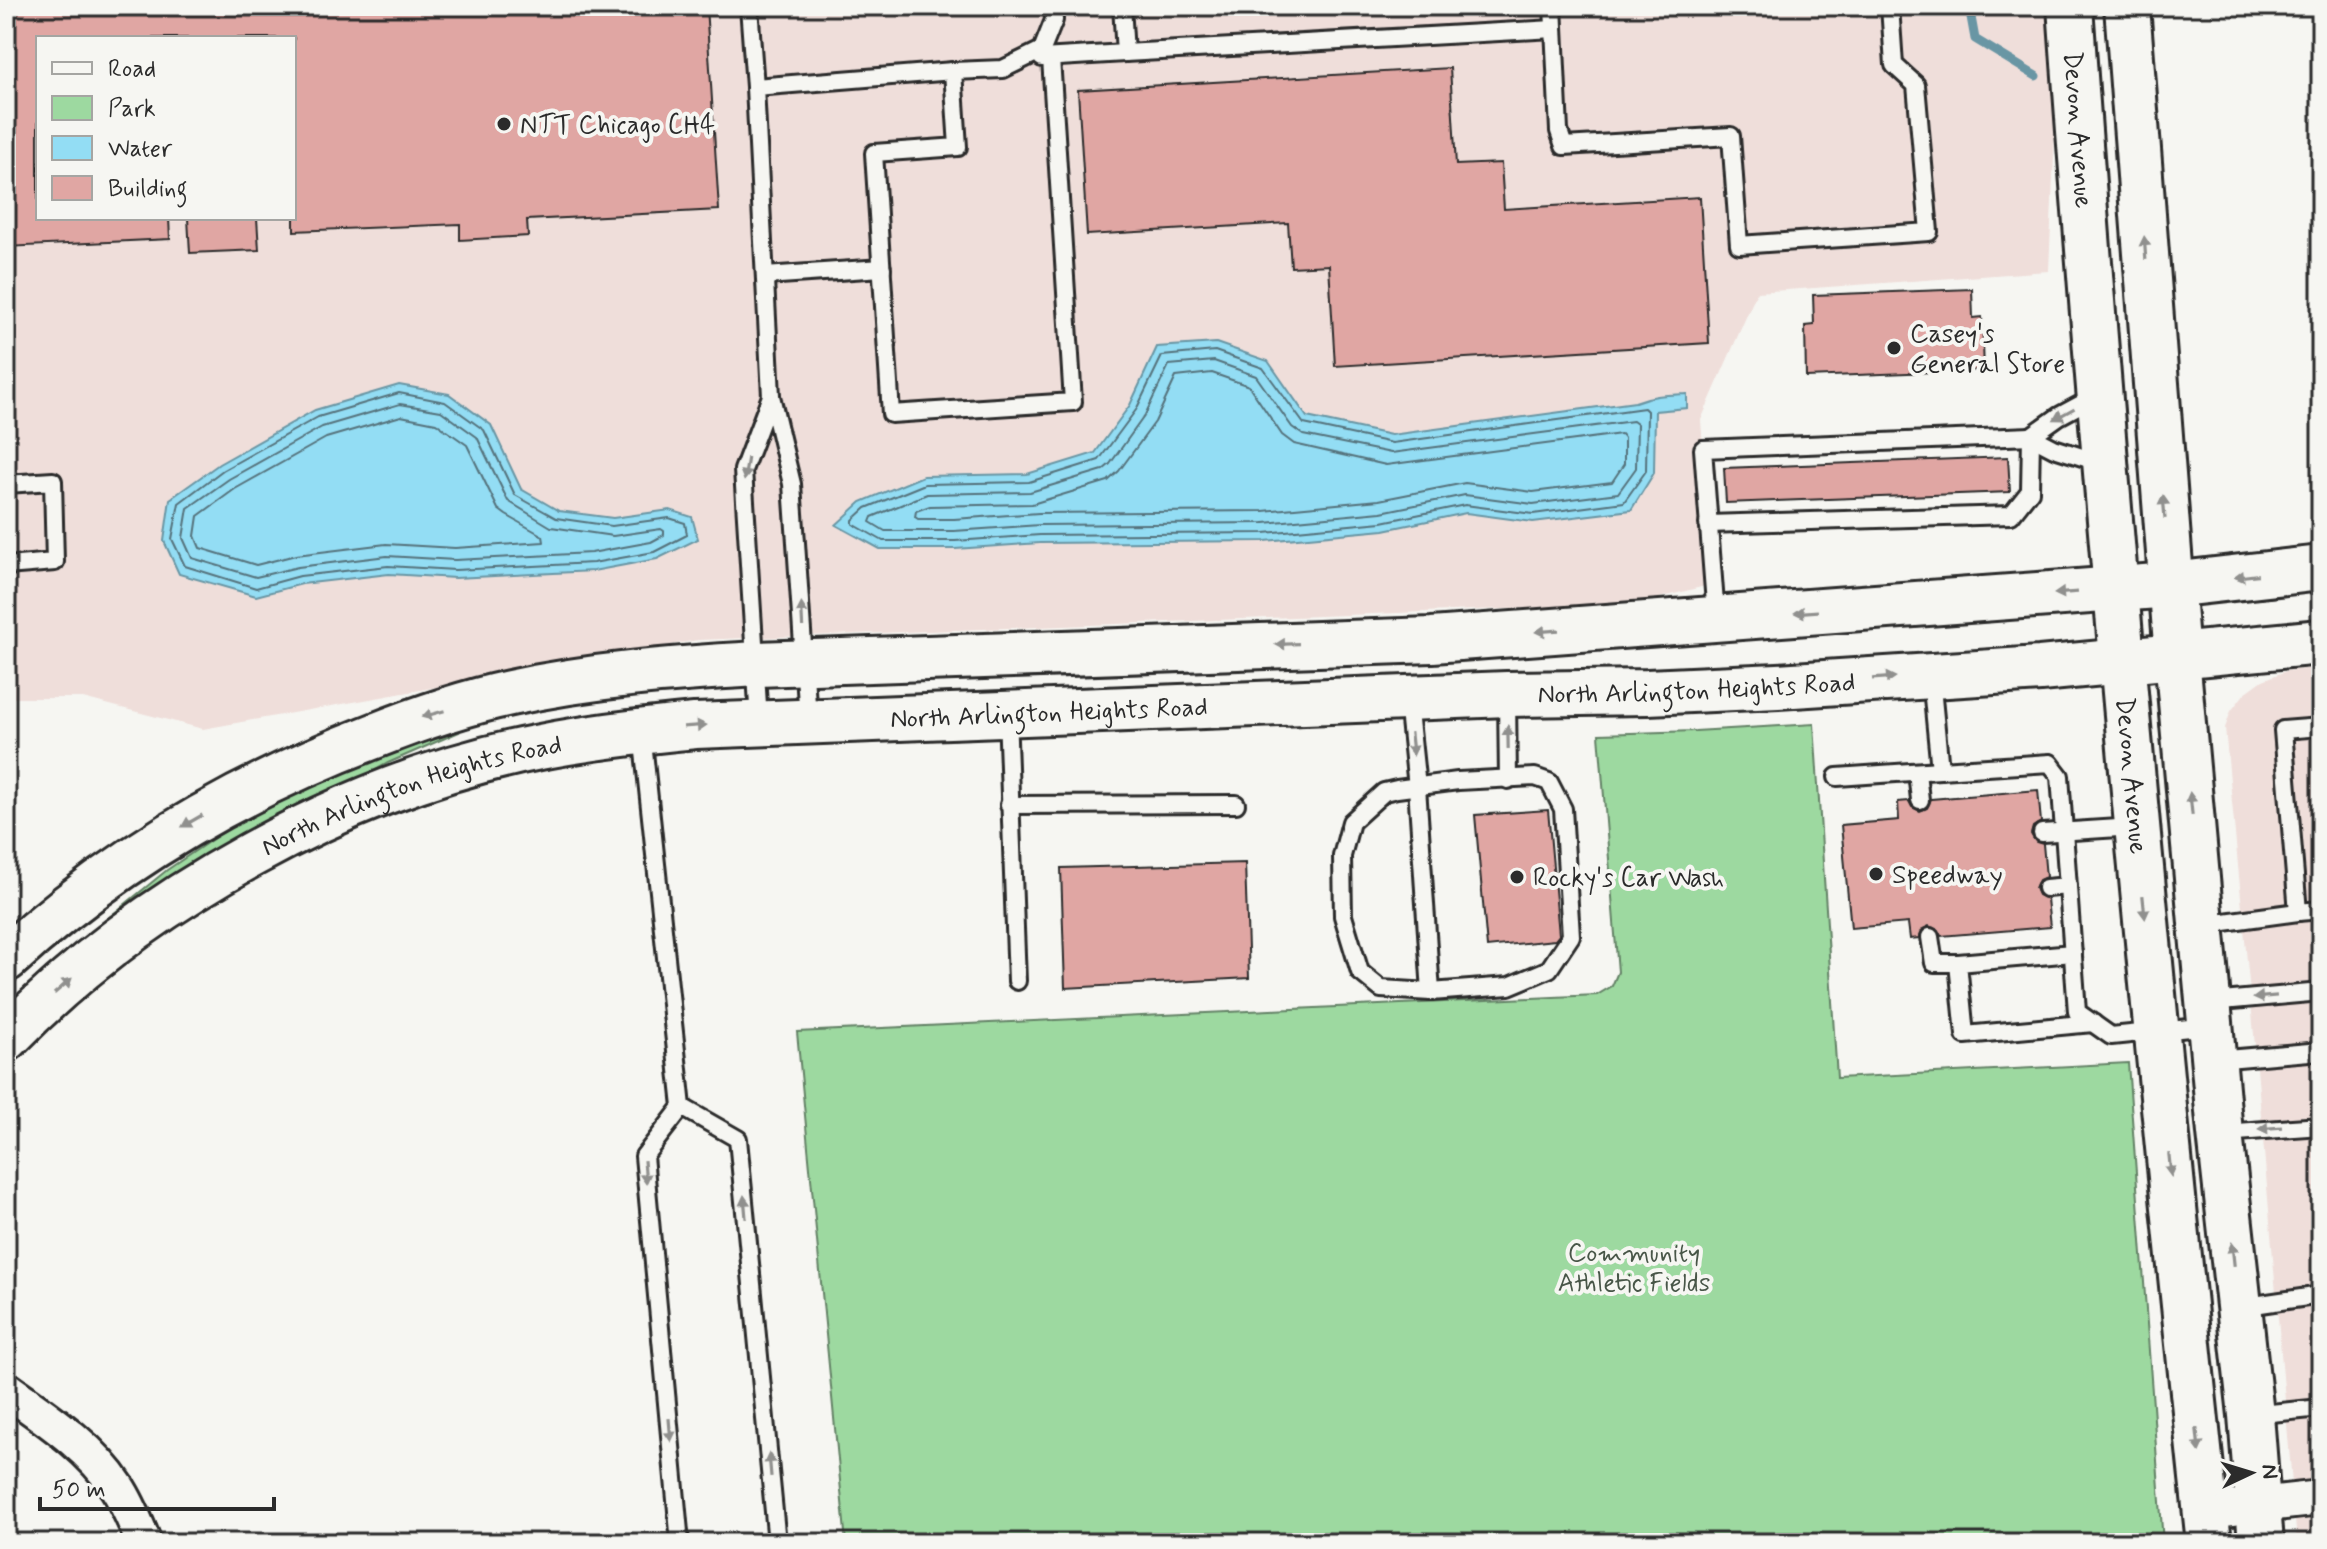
<svg xmlns="http://www.w3.org/2000/svg" width="2327" height="1549" viewBox="0 0 2327 1549" font-family="Mynerve,sans-serif">
	<style>
		.built { fill: #efdeda; fill-rule: evenodd }
		.green { fill: #9dd9a0; stroke: #648266; stroke-width: 2 }
		.water { fill: #93ddf4; stroke: #6996a4; stroke-width: 2 }
		.lines { fill: none; stroke-linecap: round; stroke-linejoin: round }
		.shore { stroke: #55727b; stroke-width: 2 }
		.stream { stroke: #6996a4; stroke-width: 9 }
		.building { fill: #e0a6a3; stroke: #2b2b2b; stroke-width: 2 }
		.service-casing { stroke: #2b2b2b; stroke-width: 22 }
		.minor-casing { stroke: #2b2b2b; stroke-width: 40 }
		.secondary-casing { stroke: #2b2b2b; stroke-width: 50 }
		.service { stroke: #f6f6f2; stroke-width: 16 }
		.minor { stroke: #f6f6f2; stroke-width: 34 }
		.secondary { stroke: #f6f6f2; stroke-width: 44 }
		.oneway { fill: #90908e }
		.poi-dot { fill: #2b2b2b; stroke: #f6f6f2; stroke-width: 3 }
		.labels { text-anchor: middle; stroke-width: 8; stroke-linejoin: round; paint-order: stroke }
		.poi-label { font-size: 26px; fill: #2b2b2b; stroke: #f6f6f2; text-anchor: start }
		.street-label { font-size: 26px; fill: #2b2b2b; stroke: #f6f6f2 }
		.park-label { font-size: 26px; fill: #485648; stroke: #f6f6f2 }
	</style>
	<rect width="100%" height="100%" fill="#f6f6f2"/>
	<filter id="ink" filterUnits="userSpaceOnUse"><feTurbulence type="fractalNoise" baseFrequency=".0125" numOctaves="2"/><feDisplacementMap in="SourceGraphic" scale="16" xChannelSelector="R" yChannelSelector="G"/><feConvolveMatrix kernelMatrix="1 2 1 2 8 2 1 2 1" color-interpolation-filters="sRGB"/></filter>
	<g filter="url(#ink)">
		<!-- built -->
		<g class="built">
			<path d="M6,6h2042l8,102 -7,163 -292,21 -56,128 12,164 -78,20 -937,36 -495,89 -120,-31h-77zM38,38h256v180h-256z"/>
			<polygon points="2321,667 2321,1543 2297,1543 2256,1056 2225,728 2231,711 2245,693 2263,680 2286,671"/>
		</g>
		<!-- green -->
		<g class="green">
			<polygon points="1814,724 1837,1078 2128,1063 2163,1543 846,1543 797,1032 1597,995 1612,986 1618,972 1599,734 1695,731"/>
			<polygon points="457,728 459,732 388,763 349,785 72,954 69,950 167,870 260,807 292,790"/>
		</g>
		<!-- water -->
		<g class="water">
			<path d="M1216,343l52,18 39,56 84,18 244,-33c17,-7 33,-7 52,-8v14l-32,3 -1,62 -23,37 -98,12 -67,-9 -82,17 -119,11 -225,2 -85,6h-75l-44,-24 25,-23 62,-26 104,-2 68,-21 35,-48 27,-58z"/>
			<polygon points="399,385 449,394 491,425 521,489 559,511 613,518 670,510 692,517 698,539 657,559 593,571 455,578 389,574 302,584 256,596 179,574 164,541 170,499 219,464 315,410"/>
		</g>
		<g class="lines">
			<!-- shore -->
			<g class="shore">
				<polygon points="1215,351 1263,368 1304,424 1392,443 1644,408 1647,411 1646,471 1624,502 1533,514 1465,505 1382,522 1264,533 1040,535 955,541 883,541 853,524 853,520 866,508 925,484 1029,482 1099,460 1136,410 1162,356"/>
				<polygon points="1214,361 1256,376 1292,427 1303,435 1391,453 1633,421 1637,424 1636,468 1618,493 1533,504 1465,495 1381,512 1264,523 1040,525 954,531 885,531 870,522 872,517 927,494 1030,492 1103,470 1110,464 1145,415 1169,365"/>
				<polygon points="1212,373 1249,386 1282,435 1294,444 1386,465 1621,434 1624,438 1624,464 1612,482 1533,492 1465,483 1379,500 1263,511 1039,513 954,519 918,519 915,517 916,511 930,506 1032,504 1108,481 1119,471 1155,422 1176,377"/>
				<polygon points="399,393 445,402 484,430 515,495 556,518 612,526 669,518 685,523 687,535 654,552 593,563 455,570 388,566 300,576 256,588 185,566 172,539 179,503 223,470 318,417"/>
				<polygon points="400,404 441,411 477,437 508,501 551,527 613,536 661,529 664,531 664,535 651,542 591,553 455,560 387,556 298,567 256,577 192,558 183,538 188,508 229,479 322,427"/>
				<polygon points="401,416 436,423 467,445 498,509 506,515 543,536 544,542 455,548 386,544 296,555 256,565 200,548 195,536 198,516 235,489 326,438"/>
			</g>
			<!-- stream -->
			<polyline class="stream" points="1969,6 1975,39 2036,76"/>
		</g>
		<!-- building -->
		<g class="building">
			<polygon points="59,6 706,6 719,210 527,220 528,236 460,240 460,224 294,231 294,38 38,38 38,218 169,218 170,239 6,247 6,8"/>
			<polygon points="1450,68 1456,165 1501,163 1504,209 1700,197 1709,343 1335,366 1329,265 1291,267 1288,223 1087,235 1078,90"/>
			<polygon points="188,218 257,218 259,250 190,253"/>
			<polygon points="1972,289 1973,318 1982,317 1984,370 1806,377 1805,326 1814,325 1813,295"/>
			<polygon points="2008,457 2010,492 1726,503 1724,468"/>
			<polygon points="2038,790 2041,822 2033,827 2031,834 2036,842 2043,844 2046,877 2039,880 2035,888 2038,895 2047,899 2050,927 1941,936 1938,930 1929,926 1923,929 1919,938 1910,939 1908,923 1851,928 1841,825 1899,820 1898,802 1909,801 1912,807 1920,811 1927,808 1931,799"/>
			<polygon points="1548,810 1559,935 1555,940 1487,947 1475,815"/>
			<polygon points="1245,863 1249,978 1065,988 1061,868"/>
		</g>
		<g class="lines">
			<!-- service casing -->
			<g class="service-casing">
				<g id="service">
					<polyline points="749,6 755,87"/>
					<polyline points="1122,6 1125,53 1554,29"/>
					<polyline points="1553,6 1559,131 1564,146 1731,136 1739,245 1929,232 1916,85 1894,65 1890,6"/>
					<polyline points="1042,58 1125,53"/>
					<polyline points="953,71 958,147 874,153 891,414 1073,402 1051,58"/>
					<polyline points="765,276 882,268"/>
					<polyline points="2031,436 2059,416 2098,395"/>
					<polyline points="6,484 53,481 55,562 6,566"/>
					<polyline points="1708,524 2011,515 2030,491 2031,436"/>
					<polyline points="1716,617 1703,449 2031,436 2054,448 2101,463"/>
					<polyline points="1931,677 1940,770 2050,763 2060,776 2077,1012 2111,1036 2209,1026"/>
					<polyline points="1507,697 1508,780"/>
					<polyline points="1408,701 1417,787 1431,992"/>
					<polyline points="1007,714 1017,981"/>
					<polyline points="808,719 792,484 771,396 755,87 953,71 1003,69 1042,50 1054,20 1053,6"/>
					<polyline points="759,721 743,470 771,396"/>
					<polyline points="2321,727 2283,730 2298,912 2321,910"/>
					<polyline points="642,733 682,1107 644,1156 680,1543"/>
					<polyline points="1917,772 1920,800"/>
					<polygon points="1535,777 1549,782 1563,809 1571,936 1549,969 1509,986 1431,992 1381,989 1360,972 1343,916 1342,856 1351,822 1384,792 1397,789 1458,781"/>
					<polyline points="1837,777 1940,770"/>
					<polyline points="1009,805 1236,804"/>
					<polyline points="2042,833 2134,827"/>
					<polyline points="2046,888 2068,886"/>
					<polyline points="2202,925 2298,912"/>
					<polyline points="1930,937 1934,963 1958,963"/>
					<polyline points="2073,953 1958,963 1965,1035 2093,1023"/>
					<polyline points="2211,1002 2321,992"/>
					<polyline points="2215,1060 2321,1051"/>
					<polyline points="682,1107 738,1139 777,1543"/>
					<polyline points="2223,1133 2321,1126"/>
					<polyline points="2240,1307 2321,1295"/>
					<polyline points="2251,1415 2321,1408"/>
				</g>
			</g>
			<!-- minor casing -->
			<g class="minor-casing">
				<g id="minor">
					<path d="M6,1389c39,28 84,57 111,98 12,18 19,37 27,56"/>
					<polyline points="2206,1511 2321,1498"/>
				</g>
			</g>
			<!-- secondary casing -->
			<g class="secondary-casing">
				<g id="secondary">
					<path id="s1" d="M2070,6c36,513 84,1025 139,1537"/>
					<polyline points="2127,6 2177,657 2220,1133 2251,1415 2261,1543"/>
					<path d="M6,959c107,-98 230,-170 366,-222 45,-18 91,-34 138,-44 82,-18 164,-24 247,-29l675,-24 739,-55 150,-17"/>
					<path id="s2" d="M6,1039c135,-140 342,-255 534,-292 51,-10 103,-16 155,-21l812,-32 140,-2 131,-6 262,-17 281,-27"/>
				</g>
			</g>
			<!-- service -->
			<use href="#service" class="service"/>
			<!-- minor -->
			<use href="#minor" class="minor"/>
			<!-- secondary -->
			<use href="#secondary" class="secondary"/>
		</g>
		<!-- one-way arrows -->
		<defs><path id="oneway-solid" d="M-6-.8H1V-3.2L6.5 0L1 3.2V.8H-6Z" transform="scale(2)"/></defs>
		<g class="oneway">
			<use href="#oneway-solid" transform="translate(2145 248) rotate(-94)"/>
			<use href="#oneway-solid" transform="translate(2064 414) rotate(151)"/>
			<use href="#oneway-solid" transform="translate(746 469) rotate(99)"/>
			<use href="#oneway-solid" transform="translate(2164 507) rotate(-95)"/>
			<use href="#oneway-solid" transform="translate(2246 576) rotate(173)"/>
			<use href="#oneway-solid" transform="translate(2066 593) rotate(176)"/>
			<use href="#oneway-solid" transform="translate(1806 612) rotate(176)"/>
			<use href="#oneway-solid" transform="translate(802 615) rotate(-93)"/>
			<use href="#oneway-solid" transform="translate(1547 631) rotate(176)"/>
			<use href="#oneway-solid" transform="translate(1287 644) rotate(178)"/>
			<use href="#oneway-solid" transform="translate(1884 678) rotate(-4)"/>
			<use href="#oneway-solid" transform="translate(433 714) rotate(164)"/>
			<use href="#oneway-solid" transform="translate(695 726) rotate(-4)"/>
			<use href="#oneway-solid" transform="translate(1508 737) rotate(-91)"/>
			<use href="#oneway-solid" transform="translate(1412 744) rotate(84)"/>
			<use href="#oneway-solid" transform="translate(2191 804) rotate(-96)"/>
			<use href="#oneway-solid" transform="translate(192 821) rotate(150)"/>
			<use href="#oneway-solid" transform="translate(2144 907) rotate(84)"/>
			<use href="#oneway-solid" transform="translate(63 986) rotate(-41)"/>
			<use href="#oneway-solid" transform="translate(2265 997) rotate(175)"/>
			<use href="#oneway-solid" transform="translate(2270 1128) rotate(176)"/>
			<use href="#oneway-solid" transform="translate(2170 1165) rotate(84)"/>
			<use href="#oneway-solid" transform="translate(645 1172) rotate(85)"/>
			<use href="#oneway-solid" transform="translate(745 1207) rotate(-95)"/>
			<use href="#oneway-solid" transform="translate(2233 1254) rotate(-96)"/>
			<use href="#oneway-solid" transform="translate(670 1430) rotate(85)"/>
			<use href="#oneway-solid" transform="translate(2198 1440) rotate(84)"/>
			<use href="#oneway-solid" transform="translate(770 1465) rotate(-95)"/>
		</g>
	</g>
	<!-- markers -->
	<g class="poi-dot">
		<circle cx="504" cy="124" r="8"/>
		<circle cx="1894" cy="348" r="8"/>
		<circle cx="1876" cy="874" r="8"/>
		<circle cx="1517" cy="877" r="8"/>
	</g>
	<g class="labels">
		<!-- poi labels -->
		<g class="poi-label">
			<text x="520" y="133">NTT Chicago CH4</text>
			<text x="1910" y="342">Casey's<tspan x="1910" dy="30">General Store</tspan></text>
			<text x="1892" y="883">Speedway</text>
			<text x="1533" y="886">Rocky's Car Wash</text>
		</g>
		<!-- street labels -->
		<g class="street-label">
			<text dy="9" stroke="none"><textPath href="#s1" startOffset="124">Devon Avenue</textPath></text>
			<text dy="9" stroke="none"><textPath href="#s2" startOffset="1776">North Arlington Heights Road</textPath></text>
			<text dy="9" stroke="none"><textPath href="#s2" startOffset="1128">North Arlington Heights Road</textPath></text>
			<text dy="9" stroke="none"><textPath href="#s1" startOffset="772">Devon Avenue</textPath></text>
			<text dy="9" stroke="none"><textPath href="#s2" startOffset="480">North Arlington Heights Road</textPath></text>
		</g>
		<!-- park labels -->
		<g class="park-label">
			<text x="1634" y="1261">Community<tspan x="1634" dy="30">Athletic Fields</tspan></text>
		</g>
	</g>
	<!-- margin -->
	<rect width="2327" height="1549" fill="none" stroke="#f6f6f2" stroke-width="32"/>
	<rect x="16" y="16" width="2295" height="1517" fill="none" stroke="#2b2b2b" stroke-width="3" filter="url(#ink)"/>
	<!-- legend -->
	<rect x="36" y="36" width="260" height="184" fill="#f6f6f2" stroke="#a5a5a2" stroke-width="2"/>
	<rect x="52" y="62" width="40" height="12" fill="#f6f6f2" stroke="#a5a5a2" stroke-width="2"/>
	<text x="108" y="76" font-size="24" fill="#2b2b2b">Road</text>
	<rect x="52" y="96" width="40" height="24" fill="#9dd9a0" stroke="#a5a5a2" stroke-width="2"/>
	<text x="108" y="116" font-size="24" fill="#2b2b2b">Park</text>
	<rect x="52" y="136" width="40" height="24" fill="#93ddf4" stroke="#a5a5a2" stroke-width="2"/>
	<text x="108" y="156" font-size="24" fill="#2b2b2b">Water</text>
	<rect x="52" y="176" width="40" height="24" fill="#e0a6a3" stroke="#a5a5a2" stroke-width="2"/>
	<text x="108" y="196" font-size="24" fill="#2b2b2b">Building</text>
	<!-- north arrow -->
	<g transform="translate(2251 1473) rotate(86)" stroke="#f6f6f2" stroke-width="6" paint-order="stroke">
	<path d="M0-6L14 30L0 20L-14 30Z" fill="#2b2b2b"/>
	<text y="-12" font-size="22" font-weight="bold" text-anchor="middle" fill="#2b2b2b">N</text>
	</g>
	<!-- scale -->
	<path d="M40 1497v12h234v-12" fill="none" stroke="#2b2b2b" stroke-width="4"/>
	<text x="52" y="1497" font-size="24" fill="#2b2b2b" stroke="#f6f6f2" stroke-width="6" paint-order="stroke">50 m</text>
</svg>
